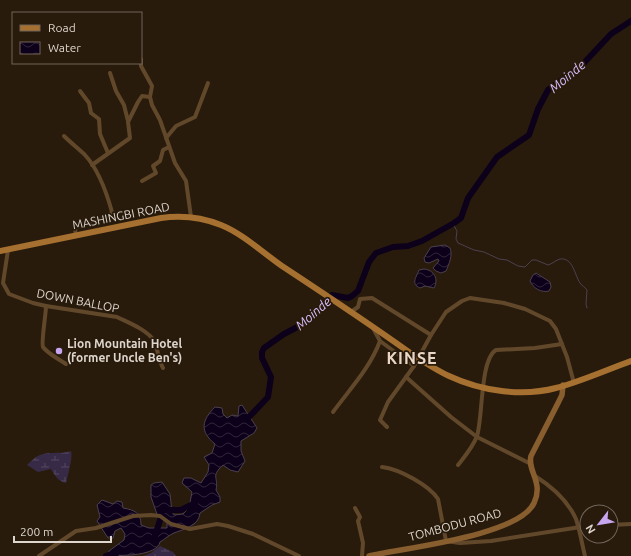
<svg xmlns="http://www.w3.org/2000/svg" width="631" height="556" viewBox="0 0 631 556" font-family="Ubuntu,sans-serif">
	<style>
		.wetland { fill: url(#wetland-marsh) }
		.water { fill: url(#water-waves); stroke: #4c404f }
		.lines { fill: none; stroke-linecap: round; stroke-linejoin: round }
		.stream { stroke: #4c404f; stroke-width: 1 }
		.river { stroke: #0d001a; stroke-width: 6 }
		.street { stroke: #62482b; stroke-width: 4 }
		.secondary { stroke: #885e2f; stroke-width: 5.5 }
		.primary { stroke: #a67030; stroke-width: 6 }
		.primary-bridge { stroke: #a67030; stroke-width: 6 }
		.poi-dot { fill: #c8a6ef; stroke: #281b0c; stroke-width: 1.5 }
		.labels { text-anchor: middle; stroke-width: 3.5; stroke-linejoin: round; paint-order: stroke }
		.street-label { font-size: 12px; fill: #ded5cc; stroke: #281b0c }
		.poi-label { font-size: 12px; font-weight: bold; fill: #ded5cc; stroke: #281b0c; text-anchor: start }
		.water-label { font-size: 13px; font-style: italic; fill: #dbbdfd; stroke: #281b0c }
		.district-label { font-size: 16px; font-weight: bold; letter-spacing: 1px; fill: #e9d6c4; stroke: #281b0c }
	</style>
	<defs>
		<pattern id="wetland-marsh" width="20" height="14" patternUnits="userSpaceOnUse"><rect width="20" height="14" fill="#372a46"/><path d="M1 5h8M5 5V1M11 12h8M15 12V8" fill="none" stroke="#544860"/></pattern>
		<pattern id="water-waves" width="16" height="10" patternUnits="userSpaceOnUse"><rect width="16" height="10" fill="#0d001a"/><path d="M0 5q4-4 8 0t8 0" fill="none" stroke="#30243a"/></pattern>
	</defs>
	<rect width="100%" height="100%" fill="#281b0c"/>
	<!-- wetland -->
	<g class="wetland">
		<path d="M71,451c2,6 -3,24 -5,32 -7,-1 -12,-8 -15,-14l-13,3 -11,-7c3,-3 6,-6 9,-8 10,-7 24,-2 35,-6z"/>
		<polygon points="160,546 173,552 176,556 143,556 151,553"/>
	</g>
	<!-- water -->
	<g class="water">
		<path d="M445,245l5,3c3,7 -1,16 -4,23l-5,2 -5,-2 -3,-3 6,-7 -1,-2 -9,4 -4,-1 -1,-4 7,-11z"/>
		<path d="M424,269c10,1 15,10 10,19l-9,-2 -5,2c-10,-4 -3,-12 -1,-18z"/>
		<path d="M536,273l14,9 1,5 -2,4c-8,2 -16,-3 -19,-10l3,-6z"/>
		<path d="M242,405l15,23 -3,5 -13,8v10l4,10 -7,11 -8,-2 -7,-5c-13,12 -4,12 -7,25l4,7v5l-8,3 -12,8c-1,13 -16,16 -26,20 -5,2 -9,6 -14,9 -3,14 -38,14 -51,13v-4l15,-11 1,-6 -4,-6 -6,3 -2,7h-5l-11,-17 3,-4 -3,-12 5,-5 11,4 4,-3 5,1 1,6c12,2 18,5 18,17l8,3h18v-6l-9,-5 -7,-20v-12l3,-2 8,-1 8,12 2,18 2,3 9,-1 6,-6 3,-16 -10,-9 2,-5h7l10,5 7,-11 1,-7 -5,-8 8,-4 3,-9c-16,-13 -13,-24 0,-37l7,1 1,6 4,4 5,-3 6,1 1,-10z"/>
	</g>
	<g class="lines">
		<!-- stream -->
		<path class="stream" d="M453,224l4,7 -1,8 2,4 16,7 10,2 15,7 8,1 11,6 7,1 7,-7h4l12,5c4,-1 8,-5 12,-6 13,-2 15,17 20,24 2,3 5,4 7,7l-1,14 1,4"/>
		<!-- river -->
		<g class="river">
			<polyline points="243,419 250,416 268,397 271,377 262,358 262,352 264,348 284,334 303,324 326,303 332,295 348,298 352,296 358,291 369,262 376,253 393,247 408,246 422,241 454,223 461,218 468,198 497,157 529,135 538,109 548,90 582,65 611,34 631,21"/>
			<polyline points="155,536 161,517 161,513 164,510 181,510 195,503"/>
			<polyline points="106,556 117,553"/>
		</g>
		<!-- street -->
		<g class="street">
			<polyline points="141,59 141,66 152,86 150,97 152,105 160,120 175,163 186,181 191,217"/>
			<polyline points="110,73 116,91 124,105 128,121"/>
			<polyline points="80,91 89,103 91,113 99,119 100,134 108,153"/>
			<path d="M64,136c7,7 15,13 21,19 13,14 22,39 27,57l-4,5 -4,2 -27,6 -2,4 1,7"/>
			<polyline points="166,138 176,126 195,117 208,83"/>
			<polyline points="92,165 130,138 128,122 138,102 142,96 150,97"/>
			<polyline points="142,181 156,173 153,166 160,161 163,150 169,147"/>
			<path d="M8,250l-5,33 6,11 24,9 13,3 71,11c10,5 31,13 37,24 4,8 4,18 9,27"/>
			<path d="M46,306c0,8 -5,37 -3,41 5,7 16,12 23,17"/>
			<polyline points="351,312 358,307 360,299 372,298 431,335"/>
			<polyline points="373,328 380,341 414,366"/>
			<polyline points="406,377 451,417 477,437 529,463"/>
			<path d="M333,412c17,-23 37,-44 47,-71"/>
			<polyline points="387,427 380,420 388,402 414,366 431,335 446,312 462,301 470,298 504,303 525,309 550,321 556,329 567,357 574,383"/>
			<path d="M458,465c7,-9 15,-18 19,-29 6,-19 3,-77 19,-86l39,-2 27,-4"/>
			<path d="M382,467c17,2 47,18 56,32l8,42 14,2 31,-2 96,-15"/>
			<path d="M535,476c16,10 33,25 41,43 4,12 6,25 9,37"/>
			<polyline points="355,508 360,517 358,521 363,543 362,556"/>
			<polyline points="611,525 631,524"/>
			<polyline points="39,556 76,531 96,528 133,516 151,515 160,516 171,524 190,529 217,524 228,526 253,534 299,556"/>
		</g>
		<!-- secondary -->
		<path class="secondary" d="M369,556c34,-8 150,-20 165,-53 10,-21 -7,-32 -3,-47l27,-53 4,-8 1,-10"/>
		<!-- primary -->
		<g class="primary">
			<path d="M0,251l161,-33c21,-3 40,-1 60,7 22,9 41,27 61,41 44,29 88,58 131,89"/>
			<path d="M422,361c9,5 18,11 27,15 32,15 73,21 107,12 26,-7 50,-18 75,-27"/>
		</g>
		<!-- primary-bridge -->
		<polyline class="primary-bridge" points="413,355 422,361"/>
	</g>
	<!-- markers -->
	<circle class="poi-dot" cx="59" cy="351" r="4"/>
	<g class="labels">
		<!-- street labels -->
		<g class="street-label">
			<text transform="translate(121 216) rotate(-11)" y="4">MASHINGBI ROAD</text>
			<text transform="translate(78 301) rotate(11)" y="4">DOWN BALLOP</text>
			<text transform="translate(455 525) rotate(-15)" y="4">TOMBODU ROAD</text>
		</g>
		<!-- poi labels -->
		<g class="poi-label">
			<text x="67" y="348">Lion Mountain Hotel<tspan x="67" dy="14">(former Uncle Ben's)</tspan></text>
		</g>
		<!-- water labels -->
		<g class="water-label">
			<text transform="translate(567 76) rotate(-40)" y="5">Moinde</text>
			<text transform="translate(313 313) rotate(-41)" y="5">Moinde</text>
		</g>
		<!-- district labels -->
		<g class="district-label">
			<text x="412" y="364">KINSE</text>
		</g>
	</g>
	<!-- legend -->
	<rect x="12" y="12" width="130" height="52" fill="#281b0c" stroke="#716559"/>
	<rect x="20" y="25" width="20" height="6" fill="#a67030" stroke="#716559"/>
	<text x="48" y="32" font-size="12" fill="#ded5cc">Road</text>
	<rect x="20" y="42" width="20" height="12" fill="url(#water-waves)" stroke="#716559"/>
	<text x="48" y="52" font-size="12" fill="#ded5cc">Water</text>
	<!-- north arrow -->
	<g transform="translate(599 524) rotate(239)"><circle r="19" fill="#281b0c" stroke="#716559"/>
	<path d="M0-3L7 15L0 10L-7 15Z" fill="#c8a6ef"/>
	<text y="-6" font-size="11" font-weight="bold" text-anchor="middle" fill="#ded5cc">N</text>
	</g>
	<!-- scale -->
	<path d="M14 536v6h97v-6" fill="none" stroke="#ded5cc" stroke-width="2"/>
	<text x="20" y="536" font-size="12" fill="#ded5cc" stroke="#281b0c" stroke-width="3" paint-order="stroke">200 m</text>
</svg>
